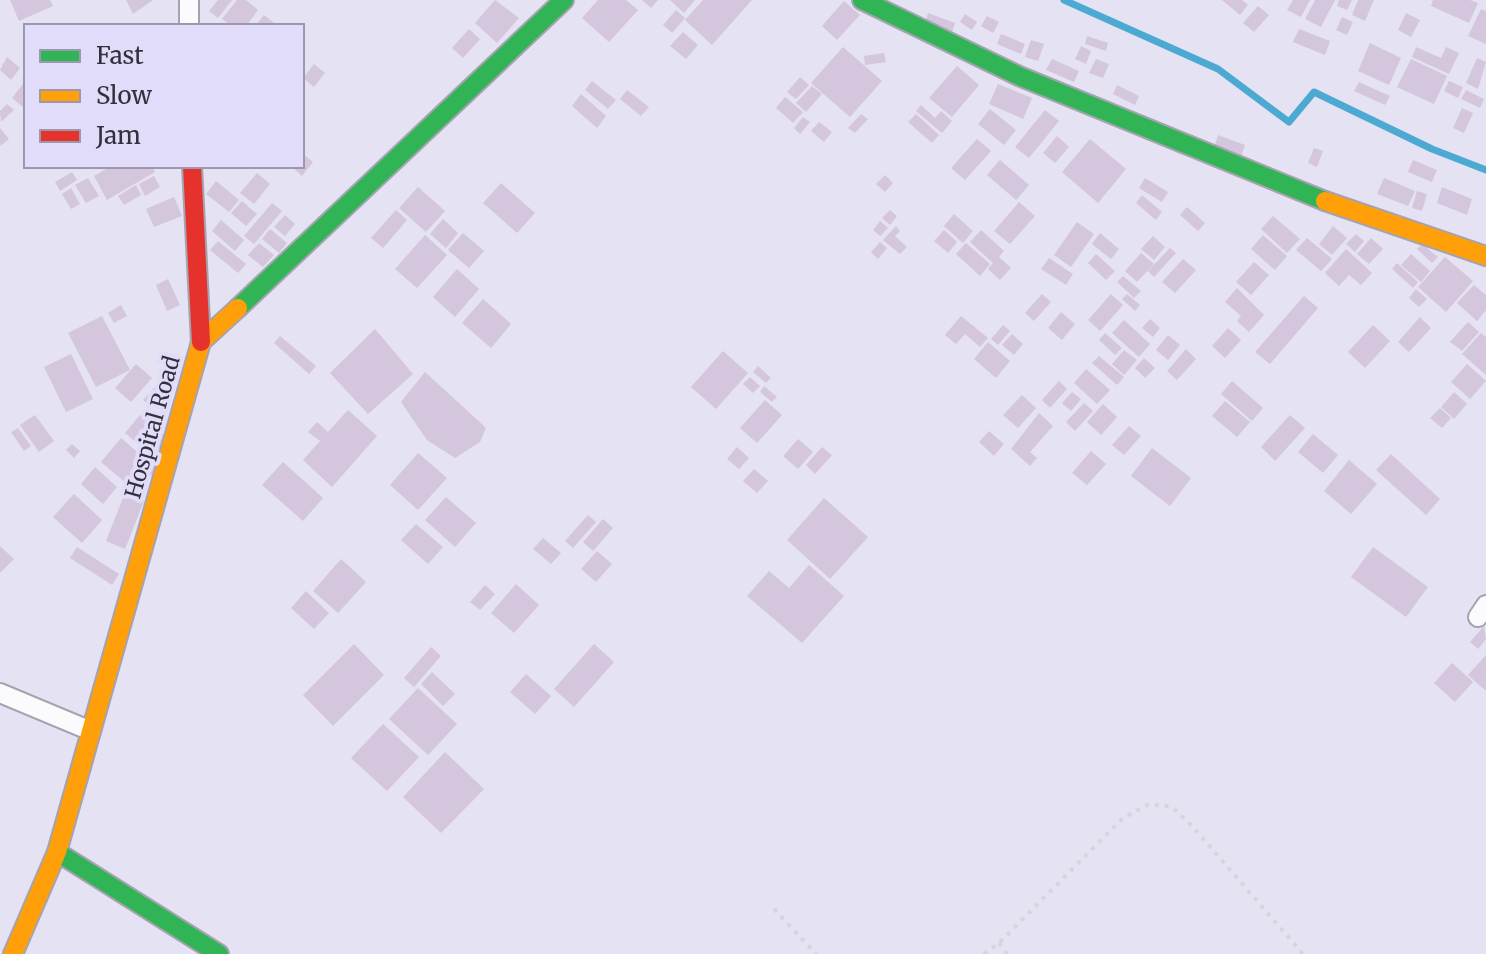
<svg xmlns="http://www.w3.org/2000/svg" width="1486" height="954" viewBox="0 0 1486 954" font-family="Merriweather,serif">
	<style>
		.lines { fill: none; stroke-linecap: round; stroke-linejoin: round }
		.stream { stroke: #4ca9d2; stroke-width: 7 }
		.building { fill: #d4c6dc }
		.street-casing { stroke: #a5a3af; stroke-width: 22 }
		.fast-casing { stroke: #a5a3af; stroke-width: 22 }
		.slow-casing { stroke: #a5a3af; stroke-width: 22 }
		.jam-casing { stroke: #a5a3af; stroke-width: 22 }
		.path { stroke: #d6d5da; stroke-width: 4; stroke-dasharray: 4 6; stroke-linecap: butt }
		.street { stroke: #fbfbfd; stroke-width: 18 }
		.fast { stroke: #30b455; stroke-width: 18 }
		.slow { stroke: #ff9f0a; stroke-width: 18 }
		.jam { stroke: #e5322d; stroke-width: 18 }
		.labels { text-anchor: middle; stroke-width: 8; stroke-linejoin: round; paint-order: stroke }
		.street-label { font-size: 22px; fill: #32303c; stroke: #e1dcf9 }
	</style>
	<rect width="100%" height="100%" fill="#e5e2f3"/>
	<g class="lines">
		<!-- stream -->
		<polyline class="stream" points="1064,0 1218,69 1289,122 1314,92 1432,149 1486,170"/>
	</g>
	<!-- building -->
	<g class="building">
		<polygon points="10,0 50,0 53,6 19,21"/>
		<polygon points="126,0 153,0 133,14"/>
		<polygon points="218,0 232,0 218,18 209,11"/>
		<polygon points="237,0 246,0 258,10 246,26 231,26 222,19"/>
		<polygon points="495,0 519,18 497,43 475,23"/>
		<polygon points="598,0 626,0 638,10 609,42 582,18"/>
		<polygon points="642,0 658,0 651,8"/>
		<polygon points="670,0 695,0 684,13"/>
		<polygon points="703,0 752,0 712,45 685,20"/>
		<polygon points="1222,0 1242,0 1248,5 1240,15"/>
		<polygon points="1293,0 1310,0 1301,17 1287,10"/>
		<polygon points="1315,0 1335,0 1321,27 1305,19"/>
		<polygon points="1339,0 1352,0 1347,10 1337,6"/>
		<polygon points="1358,0 1374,0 1365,21 1352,15"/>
		<polygon points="1433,0 1470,0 1478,3 1469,23 1431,6"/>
		<polygon points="844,1 860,15 837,40 822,26"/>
		<polygon points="1258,6 1269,15 1254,32 1243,23"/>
		<polygon points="1481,9 1486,11 1486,44 1468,36"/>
		<polygon points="676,10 685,18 672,33 663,25"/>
		<polygon points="928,13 955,23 951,35 924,26"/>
		<polygon points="1406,13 1420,20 1411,37 1398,30"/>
		<polygon points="965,14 977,22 972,30 960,22"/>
		<polygon points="264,15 278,26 255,26"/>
		<polygon points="987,16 999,22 993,33 981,26"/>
		<polygon points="1342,17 1353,22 1347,35 1336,30"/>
		<polygon points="469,29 480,39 463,58 452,48"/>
		<polygon points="1299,29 1330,41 1325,55 1293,42"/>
		<polygon points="683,32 698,45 686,59 670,46"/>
		<polygon points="1001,34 1025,44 1021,54 997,44"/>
		<polygon points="1087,36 1108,43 1106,51 1085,44"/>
		<polygon points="1031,40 1044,44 1038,61 1025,57"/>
		<polygon points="1370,43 1401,58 1389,85 1358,71"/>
		<polygon points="1081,46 1091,51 1086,64 1075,59"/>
		<polygon points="843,47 882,81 850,117 811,83"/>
		<polygon points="1416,47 1441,58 1446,47 1459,53 1449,74 1412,57"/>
		<polygon points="884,53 886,62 865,65 864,56"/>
		<polygon points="7,57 20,68 11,80 0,70"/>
		<polygon points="1477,58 1486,62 1478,89 1466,83"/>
		<polygon points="1052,59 1079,71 1074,82 1046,70"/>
		<polygon points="1096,59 1109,64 1103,78 1089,73"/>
		<polygon points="1411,59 1447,76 1434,104 1397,87"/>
		<polygon points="314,64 325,73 314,87 303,78"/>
		<polygon points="957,66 979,85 952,117 929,98"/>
		<polygon points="800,77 809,85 796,99 787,92"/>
		<polygon points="26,80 26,103 23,107 12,98"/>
		<polygon points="592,81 616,100 608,109 585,90"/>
		<polygon points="1449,81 1463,87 1458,98 1444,91"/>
		<polygon points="1359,82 1390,96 1385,105 1354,91"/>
		<polygon points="998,84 1032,98 1023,119 989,104"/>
		<polygon points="1117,85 1139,96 1135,105 1113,94"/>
		<polygon points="812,86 822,94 806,112 796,103"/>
		<polygon points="627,90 649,107 641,116 620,99"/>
		<polygon points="1466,90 1484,99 1480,108 1461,99"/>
		<polygon points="581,94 606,116 597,128 572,106"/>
		<polygon points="785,97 803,112 793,123 776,108"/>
		<polygon points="7,104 14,110 1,122 0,111"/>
		<polygon points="921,105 935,118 941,111 952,121 942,133 916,111"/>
		<polygon points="1462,108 1473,113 1464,133 1453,128"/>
		<polygon points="990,109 1016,130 1004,145 978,124"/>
		<polygon points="1045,110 1059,121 1029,158 1015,147"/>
		<polygon points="861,114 868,119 855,133 848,128"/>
		<polygon points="916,114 939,135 932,143 908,122"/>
		<polygon points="803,117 810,122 800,134 794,128"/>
		<polygon points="819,122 832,132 824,142 811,131"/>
		<polygon points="0,128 9,139 0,146"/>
		<polygon points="1218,135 1245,145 1241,157 1214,148"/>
		<polygon points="1057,136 1069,147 1055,163 1043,153"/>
		<polygon points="977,139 991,151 965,180 951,168"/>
		<polygon points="1090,139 1126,169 1098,203 1062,172"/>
		<polygon points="1314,148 1323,151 1317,167 1308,163"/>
		<polygon points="302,153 313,162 302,176 291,166 302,166"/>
		<polygon points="1000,160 1029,185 1016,200 987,175"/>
		<polygon points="1413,160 1437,170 1432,182 1408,172"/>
		<polygon points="105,166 152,166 155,172 107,200 94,176 106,169"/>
		<polygon points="72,172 77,180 60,191 55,182"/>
		<polygon points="257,173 270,184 254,204 240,193"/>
		<polygon points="885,175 893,183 885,192 876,184"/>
		<polygon points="154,176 160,187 145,196 139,184"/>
		<polygon points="88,178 99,196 86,203 75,185"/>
		<polygon points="1145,178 1168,192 1162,202 1139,188"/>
		<polygon points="1384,178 1415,191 1408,206 1377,194"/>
		<polygon points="216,181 239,200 229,212 206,194"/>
		<polygon points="501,183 535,213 517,233 483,203"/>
		<polygon points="136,185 141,195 124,205 118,196"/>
		<polygon points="418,187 445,211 426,232 399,208"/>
		<polygon points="1442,187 1472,199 1467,215 1437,203"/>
		<polygon points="71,188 80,204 71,209 62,194"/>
		<polygon points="1417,191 1427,194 1422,211 1412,208"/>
		<polygon points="1142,195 1162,212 1156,220 1136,203"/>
		<polygon points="174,197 182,216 154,227 146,209"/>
		<polygon points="242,201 257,214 246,226 231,213"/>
		<polygon points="1019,202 1035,216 1010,244 994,231"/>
		<polygon points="272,203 282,211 254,244 244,236"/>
		<polygon points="1187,207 1205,223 1198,231 1180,215"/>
		<polygon points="396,210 407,220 383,248 371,238"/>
		<polygon points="890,210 897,216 890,225 882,218"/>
		<polygon points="954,214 973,231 963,243 944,226"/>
		<polygon points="285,215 295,224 285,236 274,227"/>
		<polygon points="1273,216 1300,239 1287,253 1261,229"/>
		<polygon points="443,219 458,233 446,248 430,234"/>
		<polygon points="221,220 244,240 235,251 212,231"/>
		<polygon points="880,221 888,228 880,236 873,230"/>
		<polygon points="1077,222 1094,234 1071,267 1054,255"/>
		<polygon points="896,226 900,231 895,236 907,247 900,254 883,240"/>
		<polygon points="1333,226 1347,238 1332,255 1319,244"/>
		<polygon points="270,229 287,243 279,253 262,239"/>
		<polygon points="944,230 957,242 948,253 934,241"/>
		<polygon points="981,230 1004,251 999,257 1011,268 1000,280 988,269 993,263 970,242"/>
		<polygon points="463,233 484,251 469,268 448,250"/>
		<polygon points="1100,233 1119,249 1111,259 1092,244"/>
		<polygon points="1356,234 1364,241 1355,252 1346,244"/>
		<polygon points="425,235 447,255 417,288 395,269"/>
		<polygon points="1263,235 1287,256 1275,270 1251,249"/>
		<polygon points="1153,236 1165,247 1154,260 1141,249"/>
		<polygon points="1307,238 1332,259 1321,271 1296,250"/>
		<polygon points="1371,238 1383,249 1369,264 1357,254"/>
		<polygon points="218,241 246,264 238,273 210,250"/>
		<polygon points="880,242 887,248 878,259 871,252"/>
		<polygon points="259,243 274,255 263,267 248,255"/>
		<polygon points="966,243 990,264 980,276 956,254"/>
		<polygon points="1422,244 1438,257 1432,263 1417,249"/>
		<polygon points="1170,248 1176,253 1154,277 1148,271"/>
		<polygon points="1346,249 1372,273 1361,285 1349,275 1339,286 1325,273"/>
		<polygon points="1141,253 1154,264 1137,282 1125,271"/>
		<polygon points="1096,254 1115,271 1106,280 1088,263"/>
		<polygon points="1411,254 1430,271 1421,282 1401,265"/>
		<polygon points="1445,257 1473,281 1446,312 1418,287"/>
		<polygon points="1049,258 1073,274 1066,285 1041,269"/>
		<polygon points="1183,259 1196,270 1175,293 1162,282"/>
		<polygon points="1254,262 1269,275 1251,295 1236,282"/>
		<polygon points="1397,263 1418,282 1413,288 1392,269"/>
		<polygon points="457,269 479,289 455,317 433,297"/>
		<polygon points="1123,276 1141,291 1134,298 1117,282"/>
		<polygon points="168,279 180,305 167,311 156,285"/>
		<polygon points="1474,285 1486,295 1486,310 1477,321 1457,303"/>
		<polygon points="1237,288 1264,315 1249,332 1237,321 1241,316 1225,302"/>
		<polygon points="1416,289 1427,299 1419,307 1409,298"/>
		<polygon points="1042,294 1051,302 1034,321 1025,313"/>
		<polygon points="1111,294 1123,305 1100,331 1088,320"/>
		<polygon points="1127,294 1140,305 1135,311 1122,299"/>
		<polygon points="1304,296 1318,308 1270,364 1255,352"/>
		<polygon points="483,299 511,324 491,348 462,323"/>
		<polygon points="121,305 127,316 114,323 108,313"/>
		<polygon points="1061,312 1075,324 1062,340 1048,328"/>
		<polygon points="102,316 130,370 96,387 68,333"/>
		<polygon points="961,316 988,338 980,347 965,334 956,344 945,335"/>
		<polygon points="1420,317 1431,328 1409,352 1398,342"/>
		<polygon points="1150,319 1160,328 1153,337 1142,328"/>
		<polygon points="1124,320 1150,344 1139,357 1112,333"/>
		<polygon points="1468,322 1479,332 1462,351 1450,342"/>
		<polygon points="1003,325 1010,331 998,345 991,339"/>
		<polygon points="1373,325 1390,341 1365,368 1348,352"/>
		<polygon points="1228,328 1241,340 1225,358 1212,346"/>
		<polygon points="375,329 413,374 368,414 330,373"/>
		<polygon points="1105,333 1122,348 1115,355 1099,340"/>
		<polygon points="1481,333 1486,337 1486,375 1462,354"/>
		<polygon points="1012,334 1023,344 1014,355 1002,345"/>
		<polygon points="1168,335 1180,345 1168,360 1156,350"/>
		<polygon points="280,336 316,366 309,374 274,343"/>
		<polygon points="988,342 1010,361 996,378 974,359"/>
		<polygon points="1186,349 1196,359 1177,380 1167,371"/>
		<polygon points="1124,350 1137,360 1124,375 1112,364"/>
		<polygon points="723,351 748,373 716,409 691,387"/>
		<polygon points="71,354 93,399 66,412 44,367"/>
		<polygon points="1099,356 1124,377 1117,385 1092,363"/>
		<polygon points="1144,358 1155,368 1145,378 1135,368"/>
		<polygon points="136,364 152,378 131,402 115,388"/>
		<polygon points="1467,364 1486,381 1470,399 1451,382"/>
		<polygon points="758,366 771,378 766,383 753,372"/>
		<polygon points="1086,369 1110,390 1097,404 1074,383"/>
		<polygon points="425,372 486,428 480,442 455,458 427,440 401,402"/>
		<polygon points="750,377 760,386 753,393 743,384"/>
		<polygon points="1059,381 1067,389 1050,408 1042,400"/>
		<polygon points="1232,381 1263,408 1252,421 1221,394"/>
		<polygon points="157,385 165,392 151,407 143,400"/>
		<polygon points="764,386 777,397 772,402 760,392"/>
		<polygon points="1072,392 1081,399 1071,411 1062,403"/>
		<polygon points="1454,392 1467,404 1454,419 1441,407"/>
		<polygon points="1022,395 1036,408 1018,428 1003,415"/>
		<polygon points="765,400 782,415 757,443 740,428"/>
		<polygon points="1225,401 1250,422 1237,437 1212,416"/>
		<polygon points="1084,403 1093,411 1075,431 1066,422"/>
		<polygon points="1103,404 1117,417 1101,435 1087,422"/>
		<polygon points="1440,408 1451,418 1442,428 1430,418"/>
		<polygon points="348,410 377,436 332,487 303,460 320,441 308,432 317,422 328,432"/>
		<polygon points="1039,413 1053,426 1030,452 1037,458 1030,466 1011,449"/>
		<polygon points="35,415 54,441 39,452 20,425"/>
		<polygon points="140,415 168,438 153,456 125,433"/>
		<polygon points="1290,415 1305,428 1275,461 1261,447"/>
		<polygon points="1129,426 1141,436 1124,455 1112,445"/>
		<polygon points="18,428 31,446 24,451 11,432"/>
		<polygon points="989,431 1004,444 994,456 979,442"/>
		<polygon points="1313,434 1338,455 1323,473 1298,452"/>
		<polygon points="121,438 157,469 137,492 101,462"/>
		<polygon points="798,439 813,452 798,469 783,456"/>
		<polygon points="72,444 80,451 74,458 66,450"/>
		<polygon points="737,447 749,458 739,469 727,459"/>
		<polygon points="822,447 832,455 815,474 806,465"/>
		<polygon points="1152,448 1191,478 1170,506 1131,476"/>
		<polygon points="1091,451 1106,464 1087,485 1072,473"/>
		<polygon points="418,453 447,478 418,510 390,485"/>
		<polygon points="1391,454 1440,499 1426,515 1376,470"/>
		<polygon points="1349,460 1377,484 1351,514 1324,491"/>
		<polygon points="283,462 323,498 303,521 262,485"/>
		<polygon points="95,467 117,487 103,504 81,484"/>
		<polygon points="754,469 768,481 757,493 743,481"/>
		<polygon points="125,493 144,501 125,549 106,541"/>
		<polygon points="74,494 102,520 82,543 53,517"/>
		<polygon points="446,497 476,523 455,547 425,520"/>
		<polygon points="824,498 868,537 830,579 787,540"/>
		<polygon points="588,515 596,522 573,548 565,541"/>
		<polygon points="603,519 613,528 593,551 583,542"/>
		<polygon points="416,524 443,547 428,564 401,540"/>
		<polygon points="543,538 561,553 551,564 533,549"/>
		<polygon points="0,546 14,559 0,573"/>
		<polygon points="77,547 119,574 112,585 70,558"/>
		<polygon points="1373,547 1428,587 1406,617 1351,577"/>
		<polygon points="597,551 612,564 596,582 581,569"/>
		<polygon points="341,559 366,582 338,613 313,591"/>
		<polygon points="809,565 844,596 802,643 747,596 769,571 789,588"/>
		<polygon points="516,584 539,605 514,633 491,613"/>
		<polygon points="485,585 495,594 480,610 470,602"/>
		<polygon points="306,591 329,613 314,629 291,608"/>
		<polygon points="1484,626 1486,639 1478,649 1470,642"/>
		<polygon points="354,644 384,675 333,726 303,695"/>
		<polygon points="594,644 614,662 574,707 554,689"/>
		<polygon points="431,647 441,656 414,687 404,678"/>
		<polygon points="1486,655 1486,691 1468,675"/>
		<polygon points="1452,663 1473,682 1455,702 1434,683"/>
		<polygon points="432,672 455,694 443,706 421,684"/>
		<polygon points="526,674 551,696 535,714 510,692"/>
		<polygon points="418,688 457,724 428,755 389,719"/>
		<polygon points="383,724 419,757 387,791 351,758"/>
		<polygon points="445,752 484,789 441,833 403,797"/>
	</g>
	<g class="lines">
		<!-- street casing -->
		<g class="street-casing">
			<g id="street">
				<polyline points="189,26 189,0"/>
				<polyline points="1478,617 1486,605"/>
				<polyline points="0,693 91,731"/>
			</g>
		</g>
		<!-- fast casing -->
		<g class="fast-casing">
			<g id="fast">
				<polyline points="862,0 1019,76 1325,201"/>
				<polyline points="238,308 564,0"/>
				<polyline points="57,852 219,954"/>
			</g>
		</g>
		<!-- slow casing -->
		<g class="slow-casing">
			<g id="slow">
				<polyline points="1325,201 1486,256"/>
				<polyline points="13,954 57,852 201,342 238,308"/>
			</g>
		</g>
		<!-- jam casing -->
		<g class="jam-casing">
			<polyline id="jam" points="192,166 201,342"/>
		</g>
		<!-- path -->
		<g class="path">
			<polyline points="774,909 816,954"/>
			<polyline points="999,943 1007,954"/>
			<polyline points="984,954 999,943 1123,818 1149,804 1172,807 1192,826 1303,954"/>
		</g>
		<!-- street -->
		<use href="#street" class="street"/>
		<!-- fast -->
		<use href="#fast" class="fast"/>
		<!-- slow -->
		<use href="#slow" class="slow"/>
		<!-- jam -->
		<use href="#jam" class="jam"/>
	</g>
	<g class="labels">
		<!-- street labels -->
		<g class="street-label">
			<text transform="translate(152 427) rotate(-74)" y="8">Hospital Road</text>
		</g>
	</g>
	<!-- legend -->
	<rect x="24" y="24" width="280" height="144" fill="#e1dcf9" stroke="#9b97ad" stroke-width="2"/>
	<rect x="40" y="50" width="40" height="12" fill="#30b455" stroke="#9b97ad" stroke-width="2"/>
	<text x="96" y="64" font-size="24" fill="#32303c">Fast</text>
	<rect x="40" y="90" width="40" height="12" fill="#ff9f0a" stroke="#9b97ad" stroke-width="2"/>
	<text x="96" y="104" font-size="24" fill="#32303c">Slow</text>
	<rect x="40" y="130" width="40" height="12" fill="#e5322d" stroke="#9b97ad" stroke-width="2"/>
	<text x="96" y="144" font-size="24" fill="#32303c">Jam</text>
</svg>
